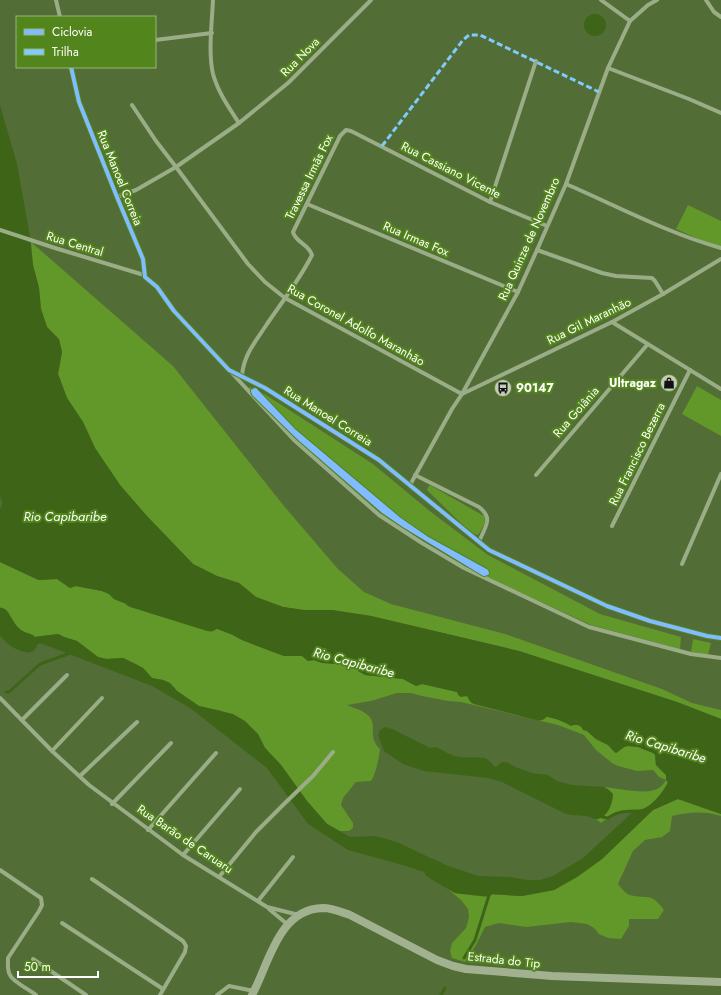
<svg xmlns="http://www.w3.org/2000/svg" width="721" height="995" viewBox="0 0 721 995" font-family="Jost,sans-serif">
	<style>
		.green { fill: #629729 }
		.water { fill: #3e6517 }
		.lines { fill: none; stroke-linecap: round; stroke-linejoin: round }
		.stream { stroke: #3e6517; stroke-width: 3 }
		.river { stroke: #3e6517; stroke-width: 19 }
		.street { stroke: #9aad87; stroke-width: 4 }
		.secondary { stroke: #a2b291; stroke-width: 8 }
		.quiet { stroke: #80caff; stroke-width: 3; stroke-dasharray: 6 3; stroke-linecap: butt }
		.cycleway-casing { stroke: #53851d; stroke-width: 6 }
		.cycleway { stroke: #80bcff; stroke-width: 4 }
		.labels { text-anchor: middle; stroke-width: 4; stroke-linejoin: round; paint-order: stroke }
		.street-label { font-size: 12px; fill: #fff; stroke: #53851d }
		.poi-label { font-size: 12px; font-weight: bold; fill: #fff; stroke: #53851d; text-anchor: end }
		.water-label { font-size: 13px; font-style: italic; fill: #fff; stroke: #53851d }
	</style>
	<rect width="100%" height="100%" fill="#526d35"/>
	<!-- green -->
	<g class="green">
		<polygon points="688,205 721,221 721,249 676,229"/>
		<polygon points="31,242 173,366 284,506 338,569 364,592 391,604 505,634 662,689 692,703 721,710 721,719 677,702 519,651 371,616 332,610 304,610 283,607 256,597 239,583 217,576 193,564 146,515 120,485 95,448 83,422 67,398 58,374 62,352 59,340 47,327 41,309 39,288 33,265"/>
		<polygon points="697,386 721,400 721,436 682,414"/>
		<polygon points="250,387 266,395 373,464 431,512 488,555 600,614 681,637 680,649 591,625 478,573 383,515 299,442 248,389"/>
		<path d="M430,485l54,31c3,6 -2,12 -5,18l-2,1 -7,-3 -40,-39 -3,-3 1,-3z"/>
		<path d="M0,562l38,18 19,-1 13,9 5,-2 27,5 7,3 5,5 10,4 6,1 7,5h19v-8l17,6 4,-1 12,12 44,17 9,5 18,7 24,9h18l6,5 6,-1 8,3h25l8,3 10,9 38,4 13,7 6,-2 23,5 12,3 10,5 5,-2 12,4 -1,2c5,1 10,2 14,2 7,-1 11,-6 17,-1v5l11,5h7l9,4h5l5,2h5l8,4 17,4 15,13 12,6 6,7 2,1 8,-6 4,-1 10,1 15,6 2,1 1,11 10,10v5l2,2c-4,10 -18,27 -29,29 -4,1 -8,-1 -13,0 -10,1 -17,6 -25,12l-5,-4 6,-2 7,-27 -5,-3c13,1 41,8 53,2 4,-2 7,-6 9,-9l-7,-3 -6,-7 -16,1 -19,-5 -6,-3 -16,-13 -12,-15 -26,-10 -97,-23 -13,-1 -26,-5 -11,-3h-14l-26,8 -24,4c6,3 13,4 18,8 16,10 0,22 15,36 -1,8 -4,25 -9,32l-15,1 -13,16 -2,7 12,18v5l-4,3h-9l-13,-7 -20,-23 -26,-36 -16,-17 -7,-14 -36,-23 -23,-5 -22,-15 -7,-8 -7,-3 -11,-2 -9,-10 -9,-5 -11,-5 -17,1 -8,-2 -21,-16 -13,-4 -6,-3 -24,3 -10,-4 -7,-4 -17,-19z"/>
		<polygon points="693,639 711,643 708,655 691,652"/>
		<path d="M678,799l43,15v2c-18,-5 -31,-4 -49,0l-2,15 -8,6 -17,3 -12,11 -15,33c3,4 8,10 12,11 18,5 20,-4 34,15l-6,9h-29v7l-8,13 -13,-1 -9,-4 -5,-6 -7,-4 -16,-2 -45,5 -27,-4 -14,4 -9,18 -11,17 -13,-4 -2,-7 2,-8 14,-15 3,-11 -1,-8 -7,-9 -33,-27 62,21 32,2 32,-6 23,-13 25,-18 51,-49z"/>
	</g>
	<!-- water -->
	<g class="water">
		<circle cx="595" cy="25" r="11"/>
		<path d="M0,105l17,59 12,67 4,34 6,23 2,21 6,18 12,12 3,13 -4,22 9,24 16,24 12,26 25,37 26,30 47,49 24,12 22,7 17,14 27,10 21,3h28l39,6 148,35 158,51 44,17v95l-43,-15 -25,11 -51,49 -25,18 -23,13 -32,6 -32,-2 -84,-28 -58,-16 -40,-26 -41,-56 -77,-60 -38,-22 -109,-42c-13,-1 -25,2 -34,-10 -3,-5 -4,-10 -9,-14v-10l17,19 7,4 10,4 24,-3 6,3 13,4 21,16 8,2 17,-1 20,10 9,10 11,2 7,3 7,8 22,15 34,8 12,7 13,13 7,14 16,17 26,36 20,23 23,13 25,-1 22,6 46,22 35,12 32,1 17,3h13l13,-4 30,-18 52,-48c13,2 28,-17 33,-28l-2,-2v-5l-10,-10 -1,-10 -2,-2 -15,-6 -10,-1 -4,1 -8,6 -8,-8 -12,-6 -9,-8 -4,-1c-3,-6 -6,-6 -12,-4 -12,-7 -22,-10 -36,-10l-3,-4 -15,-1 -3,-4v-5c-8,-7 -18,7 -31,-1v-2l-5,-1 -6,-3 -11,2 -3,-2 -1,-3 -35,-8 -6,2 -13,-7 -38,-4 -7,-4v-3l-11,-5 -13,1 -12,-1 -8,-3 -6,1 -6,-5h-18l-24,-9 -18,-7 -9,-5 -44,-17 -12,-12 -4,1 -17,-6 1,8h-20l-7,-5 -6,-1 -10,-4 -5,-5 -7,-3 -26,-5 -6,2 -13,-9 -18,1 -39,-18v-54h1c2,-5 1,-7 -1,-11z"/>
		<path d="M385,727l7,2 38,19c9,-3 14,5 22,7 10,4 22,1 32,3 6,1 7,7 12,9l6,-5h5l8,5 17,6 16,2 9,6 15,4 32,2 5,3 4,4c0,8 -5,24 -16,25 -4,0 -8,-3 -12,-3 -7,-1 -11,0 -19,-2l-64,-32 -14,-4 -64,-7 -21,-7 -19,-13 -6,-16 2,-5z"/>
	</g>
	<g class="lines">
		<!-- stream -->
		<g class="stream">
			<polyline points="6,692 9,692 40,664 68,654 71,652"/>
			<path d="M602,817l6,1c11,-8 22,-7 35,-7"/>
			<polyline points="464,958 475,940 490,892"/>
			<polyline points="441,995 445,988"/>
		</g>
		<!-- river -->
		<g class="river">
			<polyline points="133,598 210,622"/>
			<path d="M0,617c7,13 13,23 28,26"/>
			<polyline points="477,695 539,711"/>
			<polyline points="433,869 458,884 486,887"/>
		</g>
		<!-- street -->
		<g class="street">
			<polyline points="56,0 60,17"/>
			<path d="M213,0c-1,22 -5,53 0,74 5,18 16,34 26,49"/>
			<polyline points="601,0 630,21"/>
			<polyline points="706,0 714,12 721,17"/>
			<polyline points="155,40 212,33"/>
			<polyline points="71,67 79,102 117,197 143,259 145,277 157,287 174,311 229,370 265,388 379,460 489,550 607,606 650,621 707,636 721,638"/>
			<polyline points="608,68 689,99 721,113"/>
			<polyline points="132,105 156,141 176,167 248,264 265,282 285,298 462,394 612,322 663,294 721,259"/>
			<path d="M566,184c51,22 101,49 155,64"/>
			<polyline points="117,197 136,190 176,167 239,123 288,83 371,0"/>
			<polyline points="490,202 536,61"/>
			<polyline points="307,204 518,292"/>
			<polyline points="0,230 55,248 144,275"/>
			<polyline points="537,250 602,273 616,276 652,278 655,281 663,294"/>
			<polyline points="612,322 721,389"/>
			<polyline points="231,372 294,440 379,515 422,543 464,568 589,627 691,654 721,658"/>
			<path d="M242,375c2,-21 14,-34 25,-51 15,-22 33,-45 45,-69 -3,-11 -17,-13 -19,-23l47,-96 6,-6 5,1 139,71 57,24"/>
			<path d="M415,475l64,32c15,12 6,19 0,35"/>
			<polyline points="536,475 647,345"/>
			<polyline points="410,485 452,409 462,394 518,292 537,250 566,184 608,68 630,21 648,5 657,0"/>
			<polyline points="612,526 690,370"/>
			<polyline points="682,564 721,474"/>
			<polyline points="0,698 52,751 89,785 183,855 267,907 299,915"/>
			<polyline points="22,720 67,675"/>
			<polyline points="52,751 102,698"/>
			<polyline points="80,776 137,722"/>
			<polyline points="112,804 171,743"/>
			<polyline points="148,830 216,753"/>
			<polyline points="183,855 240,789"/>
			<path d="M0,870l41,28 1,7 -3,6 -31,47c0,6 -1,12 2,17 3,7 20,15 26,20"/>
			<polyline points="219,877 256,832 284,804 313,776 333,752"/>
			<polyline points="92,879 183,941 186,946 185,952 160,995"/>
			<polyline points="258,901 293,857"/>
			<polyline points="269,909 287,924"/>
			<polyline points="62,923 163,989"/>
			<polyline points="33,959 86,995"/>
			<polyline points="217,995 229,986 254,991"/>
		</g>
		<!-- secondary -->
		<path class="secondary" d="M252,995c17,-31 26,-86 71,-87 9,0 18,4 27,7l87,45 16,6 13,3 86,7 169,6"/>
		<!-- quiet -->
		<polyline class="quiet" points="382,146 463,40 469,35 480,35 599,92"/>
		<!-- cycleway casing -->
		<g class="cycleway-casing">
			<g id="cycleway">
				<polyline points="71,67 79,102 117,197 143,259 145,277 157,287 174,311 229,370 265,388 379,460 489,550 607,606 650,621 707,636 721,638"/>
				<polygon points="255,390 293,430 400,520 426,538 486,571 487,573 484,574 405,526 383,511 300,439 254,394 253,391"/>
			</g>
		</g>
		<!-- cycleway -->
		<use href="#cycleway" class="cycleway"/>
	</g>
	<!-- icons -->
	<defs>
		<g id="shop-disc" transform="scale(0.9)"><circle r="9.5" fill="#c2ccb8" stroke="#53851d"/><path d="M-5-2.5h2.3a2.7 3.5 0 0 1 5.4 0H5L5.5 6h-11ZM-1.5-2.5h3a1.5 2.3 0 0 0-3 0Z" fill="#111"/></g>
		<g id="bus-disc" transform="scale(0.9)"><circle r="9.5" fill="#c2ccb8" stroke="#53851d"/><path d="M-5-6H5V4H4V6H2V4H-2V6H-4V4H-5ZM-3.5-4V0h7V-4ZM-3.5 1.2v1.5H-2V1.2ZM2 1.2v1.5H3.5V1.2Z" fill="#111"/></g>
	</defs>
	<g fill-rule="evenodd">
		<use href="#shop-disc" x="669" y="383"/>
		<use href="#bus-disc" x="503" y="388"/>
	</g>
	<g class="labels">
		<!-- street labels -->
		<g class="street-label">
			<text transform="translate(300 57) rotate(-45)" y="4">Rua Nova</text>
			<text transform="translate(451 170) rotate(27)" y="4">Rua Cassiano Vicente</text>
			<text transform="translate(309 177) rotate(-64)" y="4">Travessa Irmãs Fox</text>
			<text transform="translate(120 178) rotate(68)" y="4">Rua Manoel Correia</text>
			<text transform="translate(416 239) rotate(23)" y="4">Rua Irmas Fox</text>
			<text transform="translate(529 239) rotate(-66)" y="4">Rua Quinze de Novembro</text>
			<text transform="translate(75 244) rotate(17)" y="4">Rua Central</text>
			<text transform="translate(589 321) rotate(-26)" y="4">Rua Gil Maranhão</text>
			<text transform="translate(356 325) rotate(29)" y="4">Rua Coronel Adolfo Maranhão</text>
			<text transform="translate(576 412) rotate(-49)" y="4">Rua Goiânia</text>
			<text transform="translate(328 416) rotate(32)" y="4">Rua Manoel Correia</text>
			<text transform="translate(637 454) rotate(-64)" y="4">Rua Francisco Bezerra</text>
			<text transform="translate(185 839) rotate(34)" y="4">Rua Barão de Caruaru</text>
			<text transform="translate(504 960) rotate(6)" y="4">Estrada do Tip</text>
		</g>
		<!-- poi labels -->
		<g class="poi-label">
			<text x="656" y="387">Ultragaz</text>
			<text x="516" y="392" text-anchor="start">90147</text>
		</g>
		<!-- water labels -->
		<g class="water-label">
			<text x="65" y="521">Rio Capibaribe</text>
			<text transform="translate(354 662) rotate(15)" y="5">Rio Capibaribe</text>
			<text transform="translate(666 746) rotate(17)" y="5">Rio Capibaribe</text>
		</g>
	</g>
	<!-- legend -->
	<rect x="16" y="16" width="140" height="52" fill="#53851d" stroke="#98b677"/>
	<rect x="24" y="29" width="20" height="6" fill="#80bcff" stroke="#98b677"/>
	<text x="52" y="36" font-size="12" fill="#ffffff">Ciclovia</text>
	<rect x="24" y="49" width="20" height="6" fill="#80caff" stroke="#98b677"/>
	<text x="52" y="56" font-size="12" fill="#ffffff">Trilha</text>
	<!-- scale -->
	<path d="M18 971v6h80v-6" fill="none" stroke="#ffffff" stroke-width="2"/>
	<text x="24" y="971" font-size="12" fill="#ffffff" stroke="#53851d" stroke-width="3" paint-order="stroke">50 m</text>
</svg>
